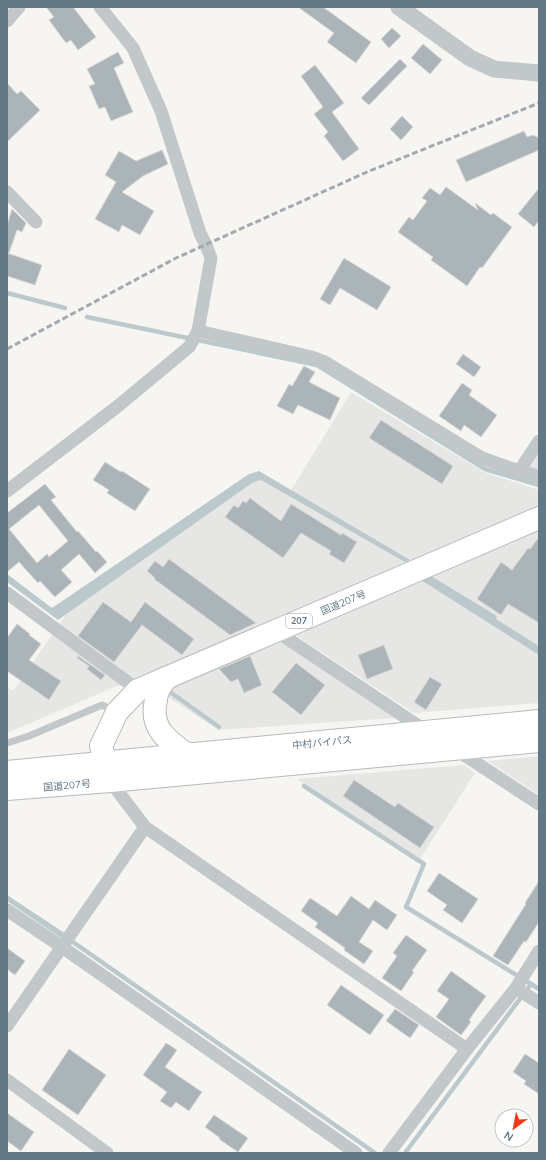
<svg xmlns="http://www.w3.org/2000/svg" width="546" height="1160" viewBox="0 0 546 1160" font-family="Mulish,'Noto Sans JP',sans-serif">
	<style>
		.built { fill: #e6e7e5 }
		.water { fill: #bbc9cd }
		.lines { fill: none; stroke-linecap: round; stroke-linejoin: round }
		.stream { stroke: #bbc9cd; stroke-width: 4.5 }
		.building { fill: #abb5b9; stroke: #d7d6d4; fill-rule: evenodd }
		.trunk-casing { stroke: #b6babd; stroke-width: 24 }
		.service { stroke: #c2c7ca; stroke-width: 7 }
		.minor { stroke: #c2c7ca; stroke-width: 13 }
		.tertiary { stroke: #c2c7ca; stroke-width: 17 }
		.trunk { stroke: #fff; stroke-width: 22 }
		.rail { stroke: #a2aaaf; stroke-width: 3; stroke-dasharray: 6 3; stroke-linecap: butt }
		.labels { text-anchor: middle; stroke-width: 4; stroke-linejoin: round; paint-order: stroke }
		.shield { fill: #fff; stroke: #91a0aa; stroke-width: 1 }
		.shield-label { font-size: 9px; font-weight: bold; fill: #627885 }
		.street-label { font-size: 10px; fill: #627885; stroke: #fff }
	</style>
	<rect width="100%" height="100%" fill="#f6f5f1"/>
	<!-- built -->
	<g class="built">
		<polygon points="351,392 484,472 539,490 539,506 7,733 7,687 13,691 74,603 262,475 290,492"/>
		<polygon points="539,436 539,472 518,467"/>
		<polygon points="539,529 539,703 414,713 294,634"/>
		<polygon points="279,640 396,718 218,730 166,696 170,685"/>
		<polygon points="539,756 539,795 488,761"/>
		<polygon points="464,765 475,773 420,859 297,779"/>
	</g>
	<!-- water -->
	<g class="water">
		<polygon points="259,471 410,560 405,562 261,480 252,483 58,620 7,582 7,574 52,608 249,474"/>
		<polygon points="431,576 497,616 496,619 539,646 539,655 421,580"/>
		<polygon points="7,895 66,934 64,940 7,901"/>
	</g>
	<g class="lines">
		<!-- stream -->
		<g class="stream">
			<polyline points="7,293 65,308"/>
			<polyline points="87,317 317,365 485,469 539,485"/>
			<polyline points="170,692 219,727"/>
			<polyline points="304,786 424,864 406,907 531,984"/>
			<polyline points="73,942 375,1153"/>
			<polyline points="405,1153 531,984 539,989"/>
		</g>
	</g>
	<!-- building -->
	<g class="building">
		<polygon points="46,7 73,7 96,37 78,50 71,40 66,43 49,20 54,17"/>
		<polygon points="298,7 323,7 371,42 356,63 327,42 334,33"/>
		<polygon points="392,28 401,36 389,48 381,39"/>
		<polygon points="423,44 442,60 430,74 411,58"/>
		<polygon points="118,52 124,63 114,68 133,112 111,121 105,107 99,109 89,86 95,84 87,69"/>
		<polygon points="400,59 407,66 369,105 361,98"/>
		<polygon points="315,65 344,103 332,112 359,149 343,161 324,136 328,132 314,114 323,107 301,76"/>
		<polygon points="7,83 17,94 21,91 40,110 7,142"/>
		<polygon points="402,116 413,127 401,140 390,129"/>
		<polygon points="524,131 527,137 533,135 539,138 539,150 466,182 456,160"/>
		<polygon points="162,150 168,164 143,176 122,192 154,211 140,235 122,225 119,232 95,219 116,182 105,175 119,151 136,161"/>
		<polygon points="446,187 478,210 475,203 491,215 493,213 512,227 482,268 480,267 467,286 431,260 433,257 398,232 409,217 413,220 427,201 422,198 430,188 440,195"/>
		<polygon points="539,188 539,221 534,227 518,214"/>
		<polygon points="12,209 26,223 22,232 17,230 9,253 7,253 7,225"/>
		<polygon points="7,253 42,265 35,285 7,276"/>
		<polygon points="344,258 391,287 377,310 340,288 330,305 320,299"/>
		<polygon points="463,354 481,367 474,377 456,364"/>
		<polygon points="304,366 315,372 309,382 340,398 330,420 298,405 293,414 277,406 289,384 292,386"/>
		<polygon points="462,383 472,390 469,395 497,415 481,437 464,425 461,431 439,416"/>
		<polygon points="381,420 453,466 442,484 369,438"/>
		<polygon points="105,462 121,472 122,471 150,489 135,511 107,493 109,490 93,480"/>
		<path d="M45,484l11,13 -5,3 26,32 1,-1 18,21 1,-1 10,11 -12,11 -16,-19 -18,16 11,12 -17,15 -15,-16 -2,2 -19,-21 -12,10v-59zM39,505l29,36 -19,16 -2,-3 -10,9 -28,-34z"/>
		<polygon points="250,498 281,521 291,504 341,535 342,533 357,542 344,563 329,554 331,551 301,533 283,558 225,517 234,505 238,508 243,501 246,503"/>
		<polygon points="539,537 539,623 508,604 501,615 477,599 501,562 512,570 528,548 530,549"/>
		<polygon points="169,559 256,623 230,635 154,579 155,578 147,571 155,561 163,567"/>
		<polygon points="103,602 131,622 145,602 194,639 182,655 142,625 114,662 78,636"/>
		<polygon points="17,624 30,634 29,635 41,644 29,660 61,681 49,700 7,671 7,638"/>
		<polygon points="384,645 393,669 367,679 358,655"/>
		<polygon points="78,656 105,675 101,680 87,669 89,666 77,658"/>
		<polygon points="250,656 262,685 244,693 238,679 231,682 219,669"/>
		<polygon points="296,663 325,685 301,715 272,692"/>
		<polygon points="430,677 442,684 426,710 414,702"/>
		<polygon points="354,780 395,807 398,803 434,827 420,848 343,796"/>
		<polygon points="439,873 478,899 462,923 443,910 447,905 427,891"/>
		<polygon points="539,881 539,922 526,942 524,941 508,965 493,956 526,904 525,903"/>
		<polygon points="351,896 369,909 375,900 397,915 387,930 373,920 359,942 373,951 364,964 344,950 345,948 315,927 318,923 301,911 310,898 337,916"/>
		<polygon points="406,935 427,950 412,971 414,972 401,991 382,978 397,956 393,953"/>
		<polygon points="7,948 25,961 15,975 7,969"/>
		<polygon points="451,971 486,996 469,1020 471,1022 461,1035 436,1017 449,999 437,991"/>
		<polygon points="341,985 384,1015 370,1035 327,1005"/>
		<polygon points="395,1009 419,1025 410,1038 386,1021"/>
		<polygon points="166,1043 177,1050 165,1067 202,1092 189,1111 176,1102 171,1108 160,1101 167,1092 143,1075"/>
		<polygon points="69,1049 106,1075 78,1115 42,1090"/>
		<polygon points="525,1054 539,1063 539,1094 524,1084 526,1081 513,1072"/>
		<polygon points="7,1113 34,1132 21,1151 7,1141"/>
		<polygon points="214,1115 248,1138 238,1152 219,1139 220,1138 205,1127"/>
	</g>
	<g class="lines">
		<!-- trunk casing -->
		<g class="trunk-casing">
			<g id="trunk">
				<path d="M166,678c-2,4 -6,8 -8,13 -1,3 -2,6 -2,9 -7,28 12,41 32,55"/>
				<polyline points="7,772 539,721"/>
				<polyline points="110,781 101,746 117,712 138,690 539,518"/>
				<polyline points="7,789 110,781 539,741"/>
			</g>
		</g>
		<!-- service -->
		<polyline class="service" points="7,743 29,736 102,705 114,711"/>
		<!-- minor -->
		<g class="minor">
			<polyline points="7,21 19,7"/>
			<polyline points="7,192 36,222"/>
			<polyline points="198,331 312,357 325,362 482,458 519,471 539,476"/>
			<polyline points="519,471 539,441"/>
			<polyline points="7,491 118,406 189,347 198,331 211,258 206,245 200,233 161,111 133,48 100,7"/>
			<polyline points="7,593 138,690"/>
			<polyline points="276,631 426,731"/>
			<polyline points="455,749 539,804"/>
			<polyline points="110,781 145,827 467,1049"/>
			<polyline points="7,910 62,947 356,1153"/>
			<polyline points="516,988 539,1003"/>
			<polyline points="7,1026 145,827"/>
			<polyline points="7,1080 107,1153"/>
			<polyline points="389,1153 467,1049 516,988 539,951"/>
		</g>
		<!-- tertiary -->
		<polyline class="tertiary" points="399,7 470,58 494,69 539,73"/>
		<!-- trunk -->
		<use href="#trunk" class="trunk"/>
		<!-- rail -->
		<polyline class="rail" points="7,349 176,258 367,172 539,103"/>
	</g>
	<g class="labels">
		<!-- shield labels -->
		<rect class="shield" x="286" y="614" width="26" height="14" rx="3"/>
		<g class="shield-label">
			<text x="299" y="624">207</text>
		</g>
		<!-- street labels -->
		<g class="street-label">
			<text transform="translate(343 602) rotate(-23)" y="4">国道207号</text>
			<text transform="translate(322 742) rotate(-6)" y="4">中村バイパス</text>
			<text transform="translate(67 785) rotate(-5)" y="4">国道207号</text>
		</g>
	</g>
	<!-- border -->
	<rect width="546" height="1160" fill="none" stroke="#627885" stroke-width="16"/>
	<!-- north arrow -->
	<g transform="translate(514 1128) rotate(212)"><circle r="19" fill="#ffffff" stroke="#c0c9ce"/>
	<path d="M0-3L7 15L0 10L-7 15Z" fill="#f03a17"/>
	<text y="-6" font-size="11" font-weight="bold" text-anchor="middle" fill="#627885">N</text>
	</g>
</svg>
